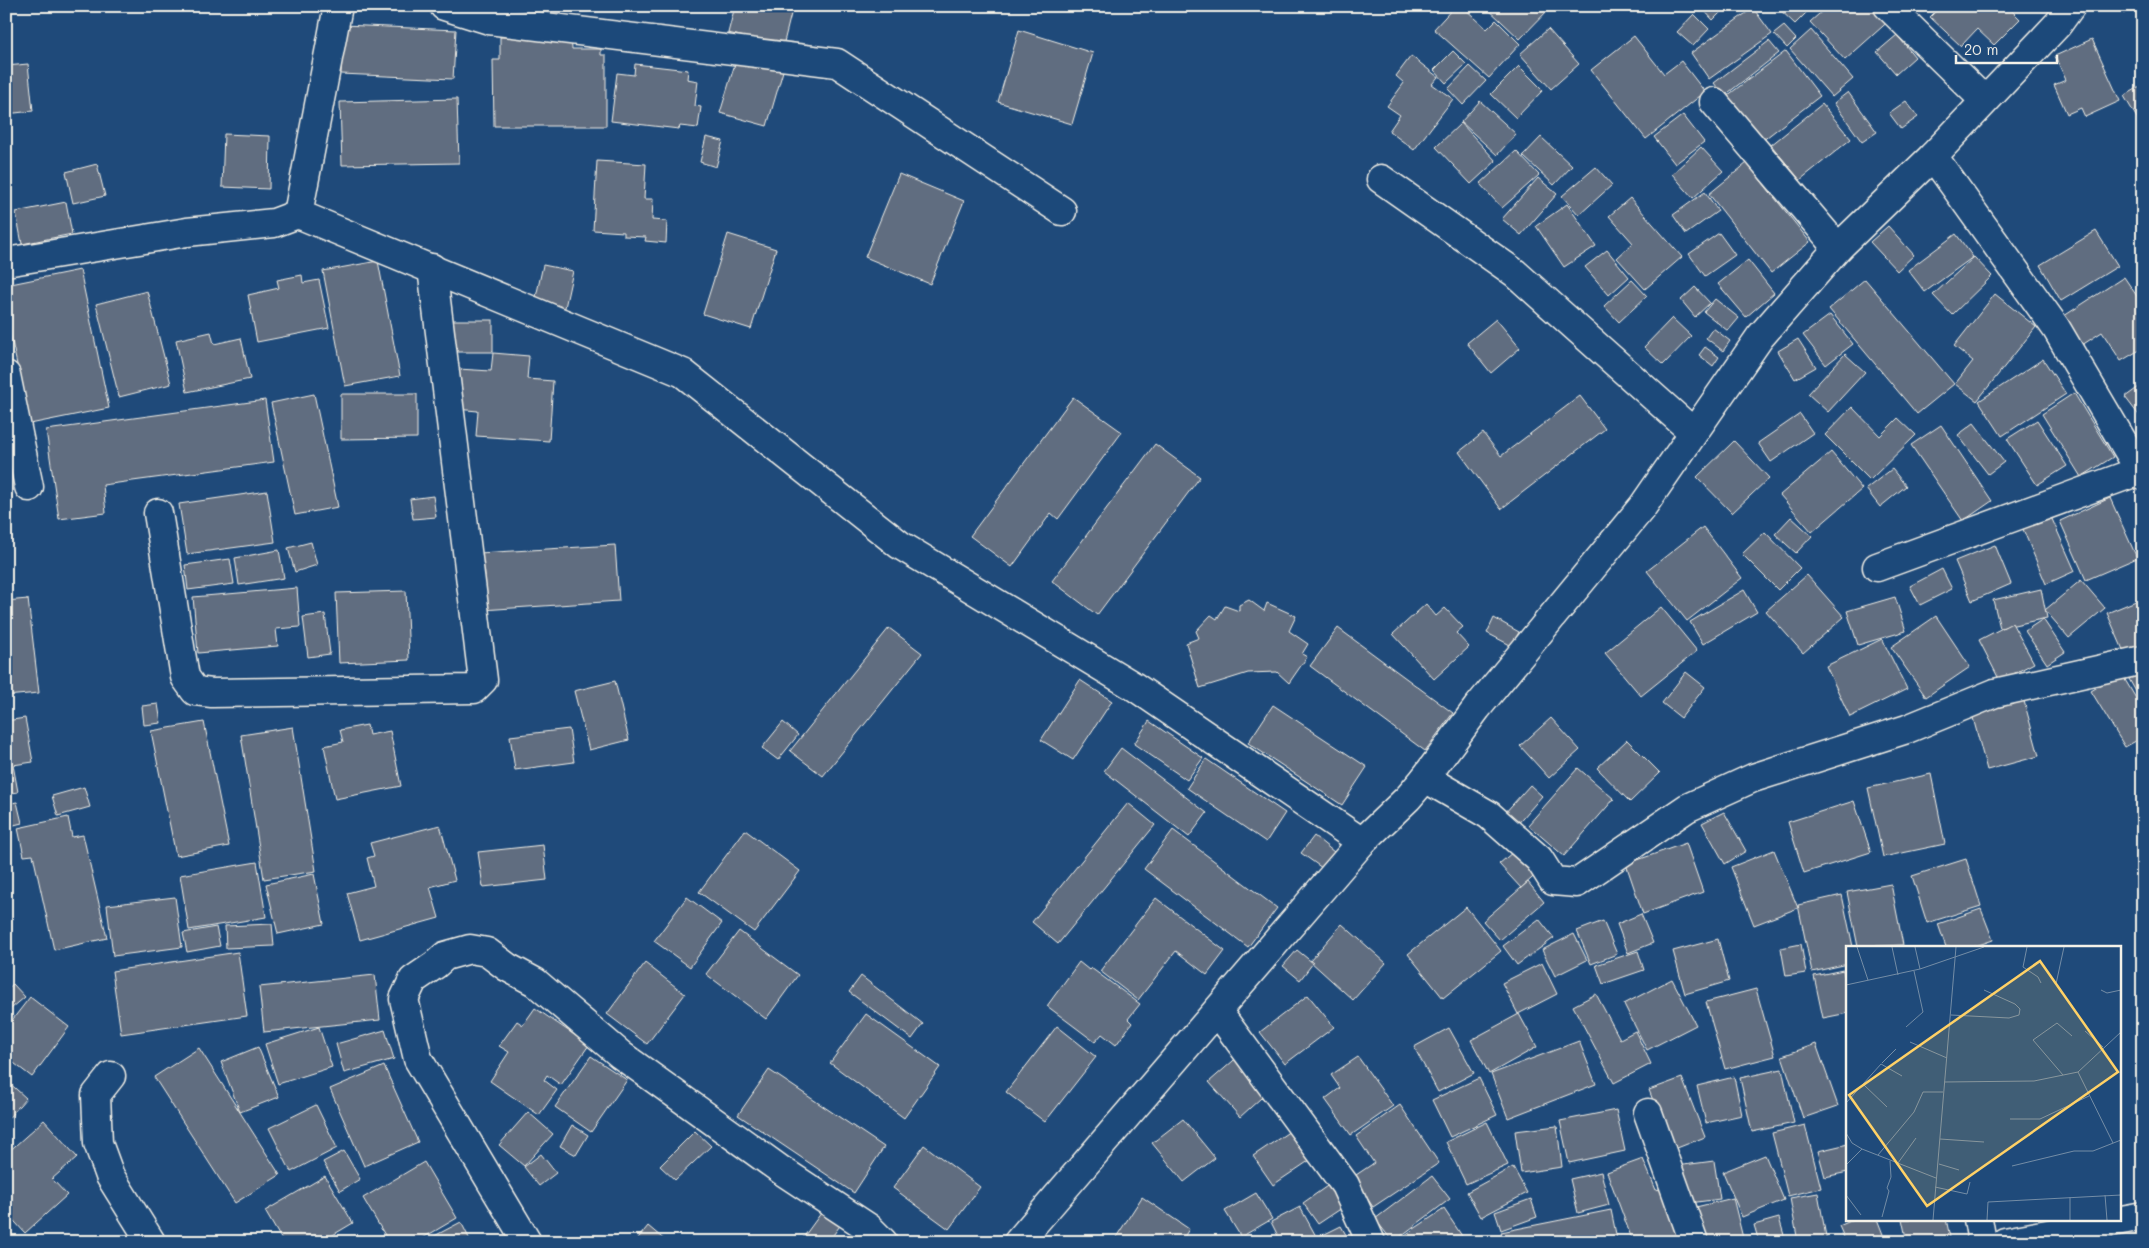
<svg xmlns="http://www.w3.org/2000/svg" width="2149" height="1248" viewBox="0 0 2149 1248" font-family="Mali,sans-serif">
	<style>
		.building { fill: #616d80; stroke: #f4f1e8 }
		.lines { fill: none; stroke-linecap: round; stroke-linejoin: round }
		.minor-casing { stroke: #f4f1e8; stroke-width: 31 }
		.minor { stroke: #1f4a7a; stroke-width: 28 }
		.inset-road { fill: none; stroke: #748da6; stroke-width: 1 }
		.view { fill: #ffd166; fill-opacity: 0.15; stroke: #ffd166; stroke-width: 2.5 }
		.inset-edge { fill: none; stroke: #f4f1e8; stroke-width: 2.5 }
	</style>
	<rect width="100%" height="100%" fill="#1f4a7a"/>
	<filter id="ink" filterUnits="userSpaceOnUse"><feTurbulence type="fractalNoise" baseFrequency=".02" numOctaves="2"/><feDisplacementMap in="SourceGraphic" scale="10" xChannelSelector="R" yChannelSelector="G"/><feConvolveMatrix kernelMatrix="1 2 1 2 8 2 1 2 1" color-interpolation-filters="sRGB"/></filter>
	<g filter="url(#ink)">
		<!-- building -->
		<g class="building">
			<polygon points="112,6 136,6 136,9 113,10"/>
			<polygon points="735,6 793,6 783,46 728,33"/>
			<polygon points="1455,6 1462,6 1487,29 1496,20 1520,44 1489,78 1434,29"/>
			<polygon points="1485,6 1550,6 1551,7 1520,39"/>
			<polygon points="1700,6 1727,6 1713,20"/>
			<polygon points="1776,6 1813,6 1795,24"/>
			<polygon points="1828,6 1882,6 1892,18 1845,60 1810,22"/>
			<polygon points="1941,6 2007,6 2020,19 1994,45 1977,29 1961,46 1930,17"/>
			<polygon points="2115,6 2132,6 2124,14"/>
			<polygon points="1753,8 1772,34 1709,79 1691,53"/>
			<polygon points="1694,14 1709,29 1693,46 1677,32"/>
			<polygon points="343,25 456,30 453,79 341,74"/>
			<polygon points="1784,26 1796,39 1787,48 1774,34"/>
			<polygon points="1548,29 1579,64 1551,89 1520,54"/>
			<polygon points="1019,30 1093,53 1072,124 998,102"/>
			<polygon points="1811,30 1853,79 1832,97 1790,49"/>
			<polygon points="1897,35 1915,57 1896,74 1877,52"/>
			<polygon points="1634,36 1664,74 1681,61 1705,92 1646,139 1591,70"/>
			<polygon points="500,37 571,37 572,49 601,49 601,55 606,55 606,126 494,126 493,60 500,60"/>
			<polygon points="2092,39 2120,101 2085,117 2081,108 2067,114 2054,85 2066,80 2055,56"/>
			<polygon points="1769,41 1779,53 1724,96 1714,83"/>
			<polygon points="1453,51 1466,64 1446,83 1434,70"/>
			<polygon points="1786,51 1820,96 1762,141 1727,96"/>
			<polygon points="1411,56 1438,77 1432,84 1453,99 1414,150 1389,131 1400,115 1387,106 1404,83 1396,76"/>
			<polygon points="737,57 783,71 767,126 720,113"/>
			<polygon points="28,64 33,111 6,114 6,66"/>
			<polygon points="635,64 688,70 687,79 698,81 695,106 701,107 698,128 680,126 679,129 611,121 617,73 634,75"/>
			<polygon points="1470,66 1486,81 1463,105 1448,89"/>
			<polygon points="1519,66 1543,90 1516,118 1491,94"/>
			<polygon points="2143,85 2143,128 2124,96"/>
			<polygon points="1848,92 1877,132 1862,142 1834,103"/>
			<polygon points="457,99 459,163 342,165 340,102"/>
			<polygon points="1480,101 1516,134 1497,155 1461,122"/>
			<polygon points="1906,101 1918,117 1901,129 1889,113"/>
			<polygon points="1822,104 1851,139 1800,180 1771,145"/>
			<polygon points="1683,115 1704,142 1675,164 1654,137"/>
			<polygon points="1461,123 1496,161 1471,184 1436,147"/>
			<polygon points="224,134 270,136 269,189 222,187"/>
			<polygon points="706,137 723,141 716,167 700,162"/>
			<polygon points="1541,137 1572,166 1554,185 1523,156"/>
			<polygon points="1701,147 1723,171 1693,198 1672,174"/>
			<polygon points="1516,151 1539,175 1502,208 1480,184"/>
			<polygon points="597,161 646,164 644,199 653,199 652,220 667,221 666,243 645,241 646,237 624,236 624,232 593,230"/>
			<polygon points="1747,163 1810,242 1771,273 1709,194"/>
			<polygon points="97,164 105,196 73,203 66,172"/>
			<polygon points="1596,167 1612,185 1579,215 1562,196"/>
			<polygon points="899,174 964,201 930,284 865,257"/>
			<polygon points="1538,178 1557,194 1521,235 1502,219"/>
			<polygon points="1705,192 1718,211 1686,234 1673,215"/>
			<polygon points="1630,198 1682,257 1645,289 1617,258 1633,243 1609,216"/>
			<polygon points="66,202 72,234 22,244 16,212"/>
			<polygon points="1567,204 1596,246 1564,267 1536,226"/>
			<polygon points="1888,226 1914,255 1897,271 1870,242"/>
			<polygon points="2096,231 2118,266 2061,301 2040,265"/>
			<polygon points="1719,233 1735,255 1705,276 1689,254"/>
			<polygon points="728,234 776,249 751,329 703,314"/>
			<polygon points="1956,234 1973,257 1925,292 1908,270"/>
			<polygon points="1607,250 1629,277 1609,295 1585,267"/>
			<polygon points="1974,257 1992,276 1952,315 1933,295"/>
			<polygon points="1748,260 1774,293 1746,317 1718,284"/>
			<polygon points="378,261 400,376 345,386 323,271"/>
			<polygon points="543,265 573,271 564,312 534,306"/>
			<polygon points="80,270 109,408 30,424 6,314 6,285"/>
			<polygon points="302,275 303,283 319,280 329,328 257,342 248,295 279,288 277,280"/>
			<polygon points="2124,277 2143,305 2143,348 2121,361 2102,332 2082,345 2064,316"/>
			<polygon points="1865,279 1954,384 1917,414 1829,309"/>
			<polygon points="1632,280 1647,296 1619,322 1604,306"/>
			<polygon points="1695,287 1710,303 1695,317 1681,300"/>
			<polygon points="147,291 171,384 119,397 96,304"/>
			<polygon points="1995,294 2036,327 1977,401 1955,384 1973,361 1954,346"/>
			<polygon points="1715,299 1739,318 1728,331 1704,312"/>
			<polygon points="1830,315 1853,344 1826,365 1803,335"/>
			<polygon points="1672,318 1691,336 1663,365 1644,347"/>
			<polygon points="1496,319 1520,348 1491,373 1467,343"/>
			<rect x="451" y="320" width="42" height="32"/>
			<polygon points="1713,328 1730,341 1723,351 1706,338"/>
			<polygon points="211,332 214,344 241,338 250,379 187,392 176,340"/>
			<polygon points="1798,339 1816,367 1795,379 1778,351"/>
			<polygon points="1705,347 1719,357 1713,366 1699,355"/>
			<polygon points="493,353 529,356 527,379 553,381 549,441 476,436 478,411 456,409 458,369 491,371"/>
			<polygon points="1845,354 1865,372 1828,412 1808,394"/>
			<polygon points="2043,359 2066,394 2002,436 1979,401"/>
			<polygon points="2143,384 2143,417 2141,418 2125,397"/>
			<polygon points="2074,393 2113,457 2081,477 2042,414"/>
			<polygon points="314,394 338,507 295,515 271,403"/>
			<polygon points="341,394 417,394 417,438 341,439"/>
			<polygon points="1580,396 1605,429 1501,509 1459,452 1483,433 1501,456"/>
			<polygon points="1073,397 1122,432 1058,519 1051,513 1012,567 970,536"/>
			<polygon points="265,400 274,462 103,485 106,513 59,519 46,430"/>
			<polygon points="1852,407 1880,436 1898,418 1916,435 1870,480 1825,435"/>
			<polygon points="1800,414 1813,433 1771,462 1758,443"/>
			<polygon points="2037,420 2067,466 2037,485 2007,439"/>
			<polygon points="1974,423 2004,462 1988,474 1958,435"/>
			<polygon points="1941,425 1992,501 1963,521 1911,445"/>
			<polygon points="1734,441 1769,478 1732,513 1697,477"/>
			<polygon points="1155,444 1200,477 1097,615 1052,581"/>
			<polygon points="1831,452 1862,489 1812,532 1780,495"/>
			<polygon points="1892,469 1906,486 1880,507 1866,489"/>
			<polygon points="267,491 275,542 187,554 179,504"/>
			<polygon points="433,496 436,517 413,519 410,499"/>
			<polygon points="2110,498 2137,558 2086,580 2060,521"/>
			<polygon points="2048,510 2075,571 2046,584 2020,522"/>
			<polygon points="1791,517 1812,536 1796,553 1775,534"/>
			<polygon points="1703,527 1742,578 1687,621 1647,571"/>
			<polygon points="1765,532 1800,568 1778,590 1742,554"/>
			<polygon points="311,542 317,565 295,572 288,548"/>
			<polygon points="615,545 619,601 482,610 479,553"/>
			<polygon points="1995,545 2011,584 1972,601 1955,561"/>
			<polygon points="279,550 284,578 239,585 235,558"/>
			<polygon points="230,559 234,584 188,590 185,565"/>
			<polygon points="1942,569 1952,589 1920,605 1910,586"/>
			<polygon points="1807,575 1844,617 1803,653 1766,611"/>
			<polygon points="2081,580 2105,608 2069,638 2045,610"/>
			<polygon points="297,588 300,627 276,629 278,646 198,653 193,597"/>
			<polygon points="2041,589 2047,618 2000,628 1993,600"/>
			<polygon points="1744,590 1757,612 1703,644 1690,622"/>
			<polygon points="406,591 409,660 339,663 336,593"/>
			<polygon points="1895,597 1906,631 1858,645 1847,611"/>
			<polygon points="2143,598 2143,644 2124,652 2107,613"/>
			<polygon points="28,599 39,693 6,696 6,601"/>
			<polygon points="1249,600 1264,611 1267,603 1296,616 1289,631 1308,644 1302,654 1307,657 1289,683 1277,672 1248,673 1200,688 1186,643 1199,638 1196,631 1211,615 1217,619 1225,606 1239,611 1239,605"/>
			<polygon points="1426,604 1436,616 1445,608 1463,627 1456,633 1469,647 1434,679 1393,634"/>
			<polygon points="1661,607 1697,651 1641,696 1605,653"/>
			<polygon points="325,614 330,654 308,657 303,617"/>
			<polygon points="1936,616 1970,667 1926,697 1891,647"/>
			<polygon points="1494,618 1519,632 1512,646 1487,633"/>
			<polygon points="2043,619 2065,652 2047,664 2025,631"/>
			<polygon points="2012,623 2034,663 2000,681 1979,640"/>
			<polygon points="889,628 922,653 823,776 790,751"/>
			<polygon points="1338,628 1453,713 1425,751 1310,666"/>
			<polygon points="1882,639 1907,689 1850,717 1826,666"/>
			<polygon points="2143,671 2143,704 2129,679"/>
			<polygon points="1686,672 1705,687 1681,718 1662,703"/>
			<polygon points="2121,673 2143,710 2143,737 2125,747 2091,691"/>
			<polygon points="1080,680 1112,701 1073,760 1041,740"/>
			<polygon points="615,681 629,740 589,750 574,691"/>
			<polygon points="2024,701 2039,756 1987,770 1972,714"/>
			<polygon points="158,704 161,723 144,725 142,706"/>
			<polygon points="1273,705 1367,767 1342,805 1248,743"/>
			<polygon points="25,718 33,762 13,765 18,792 6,794 6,721"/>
			<polygon points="1551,718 1580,750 1549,778 1520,746"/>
			<polygon points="1149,721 1203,758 1187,780 1134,744"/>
			<polygon points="204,722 229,846 176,856 151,731"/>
			<polygon points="783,722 798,735 778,760 762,748"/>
			<polygon points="367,725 369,735 390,731 401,786 335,799 324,746 343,742 340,730"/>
			<polygon points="293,727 316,871 264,879 241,735"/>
			<polygon points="569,729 574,762 515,770 510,736"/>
			<polygon points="1627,740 1660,773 1630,802 1597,768"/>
			<polygon points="1121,748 1207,813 1189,837 1104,771"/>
			<polygon points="1206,759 1285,813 1266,842 1187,788"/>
			<polygon points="1578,768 1614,799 1564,856 1528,825"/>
			<polygon points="1931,774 1945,844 1883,857 1868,788"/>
			<polygon points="1530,785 1542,796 1516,826 1504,814"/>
			<polygon points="84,787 90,807 58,816 52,796"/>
			<polygon points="1854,801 1871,852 1804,873 1788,822"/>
			<polygon points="17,802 22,823 6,827 6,804"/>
			<polygon points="1128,803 1155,825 1058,944 1032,922"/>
			<polygon points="1724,812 1746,851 1725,864 1702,823"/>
			<polygon points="68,817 72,837 83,835 107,938 54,950 33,855 24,856 18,828"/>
			<polygon points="440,825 455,880 430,887 439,918 360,940 347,893 374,886 367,858 374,856 370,843"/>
			<polygon points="745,830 800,871 754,932 699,892"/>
			<polygon points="1173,830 1277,908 1248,947 1144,869"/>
			<polygon points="1314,836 1334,852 1322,868 1301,853"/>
			<polygon points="1686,843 1703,892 1643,914 1626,864"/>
			<polygon points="543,845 547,880 483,887 478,852"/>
			<polygon points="1520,846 1541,870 1521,888 1499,864"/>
			<polygon points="1774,850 1798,908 1754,925 1731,867"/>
			<polygon points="1966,859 1981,906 1927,923 1912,876"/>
			<polygon points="257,862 266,917 189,930 180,875"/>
			<polygon points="314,874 324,924 278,934 266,884"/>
			<polygon points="1528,882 1544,902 1500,940 1483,921"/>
			<polygon points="1891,884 1903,945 1858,947 1847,892"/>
			<polygon points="1842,895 1853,947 1848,947 1848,964 1812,972 1798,905"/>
			<polygon points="175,897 182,947 113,956 107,905"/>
			<polygon points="687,897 722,923 690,967 654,941"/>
			<polygon points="1156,898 1225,951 1207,975 1176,951 1138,1000 1100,971"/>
			<polygon points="1466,907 1501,951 1443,998 1408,954"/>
			<polygon points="1981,909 1993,940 1973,947 1946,947 1938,924"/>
			<polygon points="1641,914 1653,943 1628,953 1617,924"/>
			<polygon points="1539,919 1554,938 1517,965 1503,946"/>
			<polygon points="1603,921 1617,954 1591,964 1577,931"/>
			<polygon points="272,924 274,946 226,948 225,926"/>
			<polygon points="1342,924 1386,963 1353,1000 1310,961"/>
			<polygon points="216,927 220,946 187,952 183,933"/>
			<polygon points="739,931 798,975 766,1019 706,974"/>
			<polygon points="1574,934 1587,960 1555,976 1542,950"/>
			<polygon points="1718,939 1729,981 1685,994 1673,951"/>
			<polygon points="1801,944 1806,973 1786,976 1781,948"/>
			<polygon points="1297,950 1313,963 1300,980 1283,966"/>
			<polygon points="1638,951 1644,970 1603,984 1596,965"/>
			<polygon points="238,952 247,1016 121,1034 112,971"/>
			<polygon points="1079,962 1089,970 1091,968 1140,1004 1128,1019 1132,1023 1116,1045 1102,1034 1095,1042 1047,1006"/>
			<polygon points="645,963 685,994 647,1044 607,1014"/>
			<polygon points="1542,963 1557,994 1518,1014 1502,983"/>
			<polygon points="1843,970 1848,991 1848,1013 1823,1018 1814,976"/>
			<polygon points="375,975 380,1020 264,1032 259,987"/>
			<polygon points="861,976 923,1024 912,1039 849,992"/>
			<polygon points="1672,979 1696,1025 1647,1050 1624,1004"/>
			<polygon points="13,984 25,997 6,1013 6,990"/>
			<polygon points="1756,989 1775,1056 1725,1069 1706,1002"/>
			<polygon points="1596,994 1620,1039 1635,1031 1651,1064 1614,1083 1573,1006"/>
			<polygon points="1308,995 1334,1027 1285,1064 1260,1032"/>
			<polygon points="30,997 69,1027 32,1077 6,1057 6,1028"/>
			<polygon points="535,1008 589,1045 561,1085 547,1075 544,1080 557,1090 539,1115 490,1081 509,1052 499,1046 517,1021 523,1025"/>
			<polygon points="866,1014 940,1067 904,1118 830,1063"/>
			<polygon points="1519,1014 1537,1047 1489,1074 1471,1040"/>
			<polygon points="1057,1026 1096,1057 1045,1122 1006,1092"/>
			<polygon points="319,1027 332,1067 278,1084 265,1044"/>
			<polygon points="1449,1028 1474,1073 1438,1092 1414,1047"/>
			<polygon points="385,1030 394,1059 344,1073 336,1044"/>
			<polygon points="1579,1041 1596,1084 1508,1118 1491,1074"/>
			<polygon points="1816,1044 1838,1106 1803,1118 1782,1056"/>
			<polygon points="258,1047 279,1097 240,1112 221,1062"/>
			<polygon points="199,1048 280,1175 235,1203 154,1077"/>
			<polygon points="1241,1054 1271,1089 1240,1117 1209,1082"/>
			<polygon points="591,1056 627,1080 591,1132 555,1107"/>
			<polygon points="1358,1057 1393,1106 1351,1135 1325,1099 1340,1088 1331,1075"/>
			<polygon points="384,1066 418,1142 364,1166 330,1089"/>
			<polygon points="1782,1069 1794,1123 1752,1132 1740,1078"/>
			<polygon points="769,1070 884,1147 854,1193 738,1115"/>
			<polygon points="1734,1077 1742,1115 1706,1123 1697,1086"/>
			<polygon points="1479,1078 1497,1115 1450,1137 1432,1100"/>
			<polygon points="1682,1078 1705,1137 1672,1150 1649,1090"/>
			<polygon points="6,1080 26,1098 6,1121"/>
			<polygon points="316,1105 337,1148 291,1172 269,1128"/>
			<polygon points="1400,1105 1439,1163 1373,1207 1353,1177 1374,1163 1356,1136"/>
			<polygon points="1616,1110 1625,1151 1569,1163 1560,1121"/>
			<polygon points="528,1112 553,1134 524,1166 499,1145"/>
			<polygon points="1183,1119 1215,1158 1184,1182 1152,1143"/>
			<polygon points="44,1120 77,1157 52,1179 67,1195 25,1233 6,1212 6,1154"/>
			<polygon points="1487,1122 1508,1165 1466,1184 1446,1142"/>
			<polygon points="572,1125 588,1135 576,1155 560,1146"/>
			<polygon points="1299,1125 1319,1154 1273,1185 1253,1156"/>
			<polygon points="1805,1125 1821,1188 1788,1196 1772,1133"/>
			<polygon points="1557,1126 1562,1167 1521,1173 1515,1131"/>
			<polygon points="695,1131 711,1146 675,1180 660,1166"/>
			<polygon points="1848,1144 1848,1172 1825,1177 1818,1151"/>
			<polygon points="924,1145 980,1187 949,1229 893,1188"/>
			<polygon points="344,1151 360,1179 340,1191 323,1162"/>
			<polygon points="541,1154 556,1173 539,1186 524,1167"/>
			<polygon points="1765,1155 1784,1200 1742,1217 1723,1172"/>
			<polygon points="1643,1159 1656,1190 1660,1189 1680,1242 1633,1242 1607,1172"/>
			<polygon points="1714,1161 1720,1199 1682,1204 1676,1166"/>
			<polygon points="424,1162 457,1218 416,1242 389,1242 363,1198"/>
			<polygon points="1513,1167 1527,1193 1481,1217 1467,1192"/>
			<polygon points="1601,1172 1609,1205 1578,1213 1570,1179"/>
			<polygon points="325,1176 353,1223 321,1242 283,1242 265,1211"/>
			<polygon points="1432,1176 1450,1199 1393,1242 1375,1219"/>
			<polygon points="1330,1184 1345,1206 1318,1224 1303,1203"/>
			<polygon points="1256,1193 1272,1219 1241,1237 1225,1211"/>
			<polygon points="1818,1193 1827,1242 1798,1242 1790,1198"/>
			<polygon points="1142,1197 1189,1229 1181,1242 1113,1242"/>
			<polygon points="1733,1198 1744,1242 1705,1242 1696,1207"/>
			<polygon points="1531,1199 1537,1217 1501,1230 1495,1212"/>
			<polygon points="1300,1207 1317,1238 1341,1226 1350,1242 1281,1242 1271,1222"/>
			<polygon points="824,1209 842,1223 828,1242 800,1242"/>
			<polygon points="1444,1209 1466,1242 1401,1242 1399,1239"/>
			<polygon points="1611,1210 1617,1239 1602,1242 1503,1242 1501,1232"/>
			<polygon points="1779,1218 1786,1242 1759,1242 1754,1225"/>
			<polygon points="1855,1219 1877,1219 1886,1242 1846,1242 1839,1226"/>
			<polygon points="1902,1219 1946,1219 1951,1242 1907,1242"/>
			<polygon points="461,1222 471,1242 423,1242"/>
			<polygon points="648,1226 667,1242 635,1242"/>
		</g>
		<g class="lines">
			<!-- minor casing -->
			<g class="minor-casing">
				<g id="minor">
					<polyline points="444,6 489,20 837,63 1062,211"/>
					<polyline points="1888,6 1984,100"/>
					<polyline points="1714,102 1838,248"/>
					<polyline points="1933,156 2056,328 2143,476"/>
					<polyline points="1381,179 1515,273 1693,432"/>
					<polyline points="298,214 338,6"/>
					<polyline points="6,262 187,232 274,223 298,214 683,373 900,545 1135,687 1362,842"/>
					<polyline points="6,375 29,487"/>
					<polyline points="158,513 185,677 195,691 212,693 474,689 483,680 432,268"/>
					<polyline points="1877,567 2139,471"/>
					<polyline points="1425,778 1489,815 1539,859 1553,881 1577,883 1687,808 1753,778 1907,729 1995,693 2143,660"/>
					<polyline points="1218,1012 1345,1185 1371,1242"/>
					<polyline points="111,1076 96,1095 98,1143 110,1176 151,1242"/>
					<polyline points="1648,1113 1694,1242"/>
					<polyline points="1978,1219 1982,1242"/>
					<polyline points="527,1242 418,1059 404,999 413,980 435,965 445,956 470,949 487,952 507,967 535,982 621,1055 781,1170 869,1228 883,1242"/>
					<polyline points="1018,1242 1362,842 1408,798 1425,778 1477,708 1643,506 1760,337 1838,248 1933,156 2058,24 2071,6"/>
					<polyline points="2005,1242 2143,1216"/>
				</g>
			</g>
			<!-- minor -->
			<use href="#minor" class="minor"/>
		</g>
	</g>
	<!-- overview -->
	<g transform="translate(1846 946)">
		<rect width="275" height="275" fill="#1f4a7a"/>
		<path class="inset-road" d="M11,1l11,33M46,1l6,28M69,1l5,22M181,1l-4,20 15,10 3,6M210,38l8,-37M0,39l74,-16 64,-22M255,44l6,3 14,-3M105,69l58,3 10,-3 1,-6 -5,-5 -31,-14M60,81l17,-15 -9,-41M239,85l18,16M64,96l37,16M36,117l14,-14M232,126l35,71M217,129l-30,-35 24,-17 15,13M98,136l90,-1 44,-9 43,-40M18,139l23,22M0,157l35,-39 21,12M164,173h30l49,-23M0,187l6,10 10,6 74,29M94,193l44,3M32,209l36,-43 9,-20h20M52,217l18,-25M93,218l20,6M0,219l16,-16M166,220l62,-15h19l28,-11M89,241l32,7 3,-12M0,249l15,20M259,249l2,25M224,251v23M36,271l7,-26 -2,-3 4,-11 -1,-16M87,274l23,-273M141,274l1,-18 133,-7"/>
		<path class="view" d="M194,15l78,111 -191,134 -78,-111z"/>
		<rect width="275" height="275" class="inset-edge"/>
	</g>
	<!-- margin -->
	<rect width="2149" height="1248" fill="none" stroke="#1f4a7a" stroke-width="25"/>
	<rect x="12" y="12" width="2124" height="1223" fill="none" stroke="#f4f1e8" stroke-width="2" filter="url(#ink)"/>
	<!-- scale -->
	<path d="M1956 55v8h101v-8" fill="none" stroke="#f4f1e8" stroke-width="2.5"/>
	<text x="1964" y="55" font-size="15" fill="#f4f1e8" stroke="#1f4a7a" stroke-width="4" paint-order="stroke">20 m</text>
</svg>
